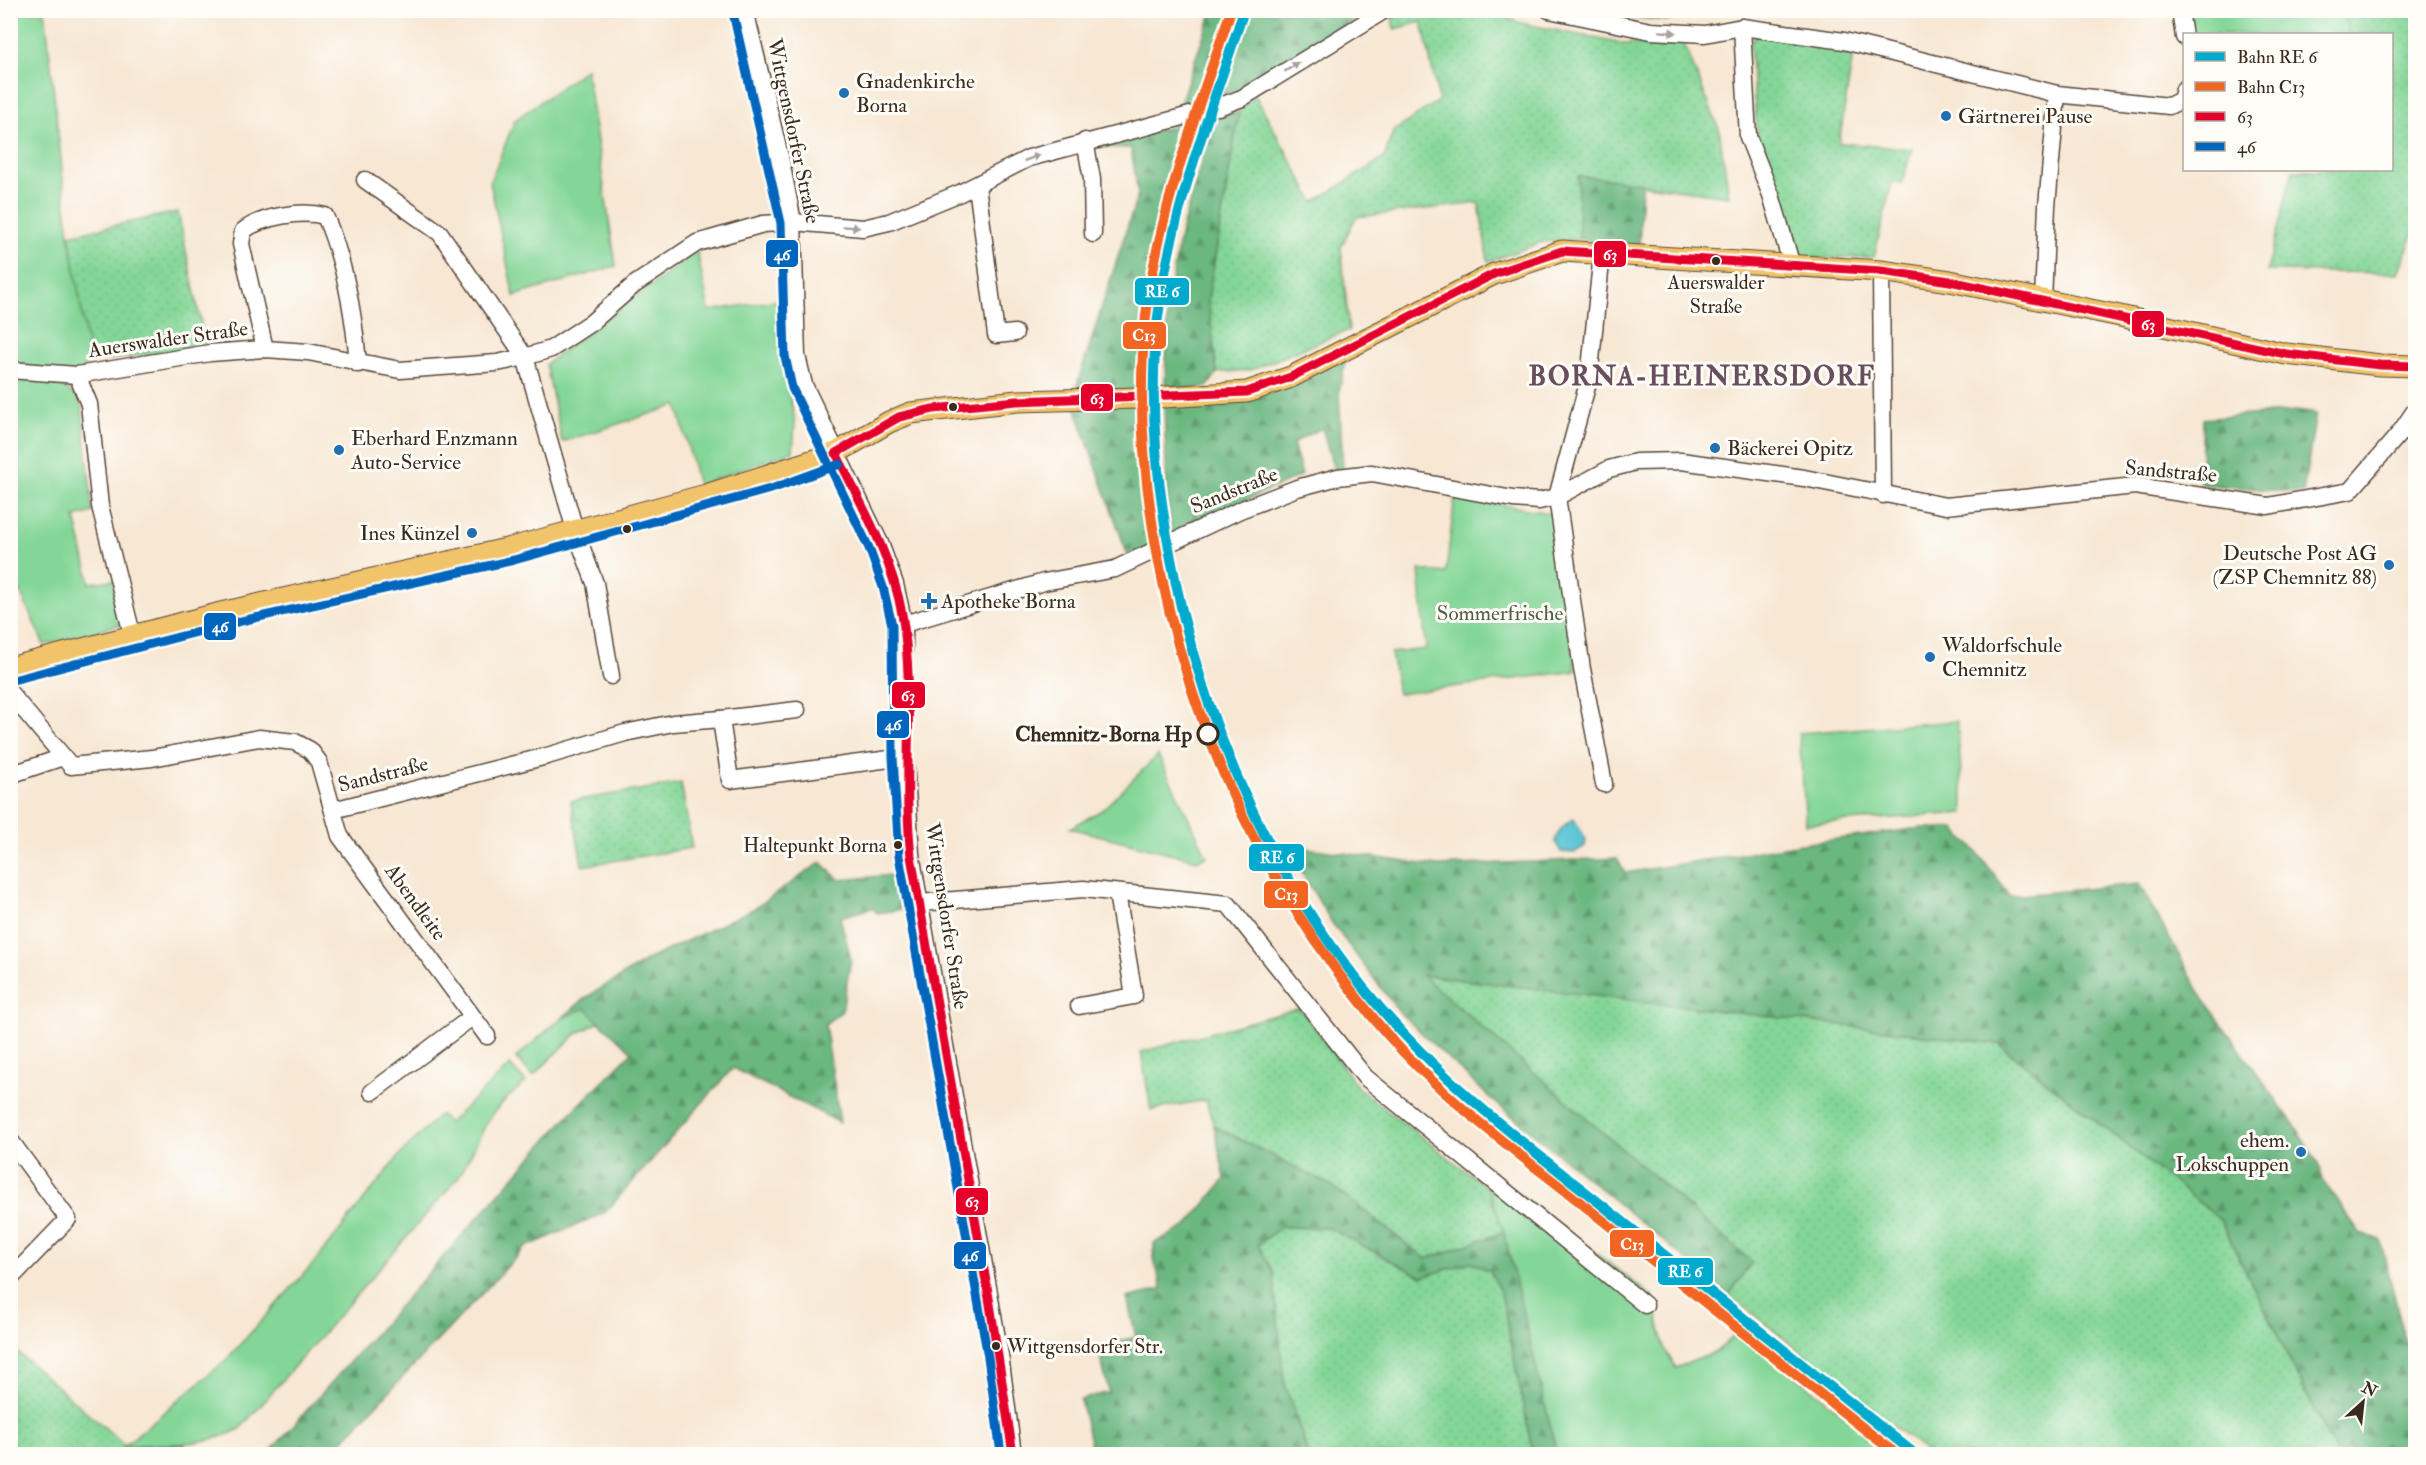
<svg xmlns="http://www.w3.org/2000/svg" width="2426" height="1465" viewBox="0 0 2426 1465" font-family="'IM FELL Double Pica',serif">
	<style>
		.grass { fill: url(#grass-dots); stroke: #5f805a; stroke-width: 1.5 }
		.forest { fill: url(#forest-firs); stroke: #52704f; stroke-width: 1.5 }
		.garden { fill: #83d697; stroke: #5f805a; stroke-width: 1.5 }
		.water { fill: #5bc5d6; stroke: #4b787a; stroke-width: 1.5 }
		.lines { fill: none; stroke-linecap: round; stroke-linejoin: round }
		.minor-tunnel { stroke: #d1c1af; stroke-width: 16; stroke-dasharray: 16 8; stroke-linecap: butt }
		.minor-casing { stroke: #574639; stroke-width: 19 }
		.major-casing { stroke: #574639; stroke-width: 23 }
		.minor { stroke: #fff; stroke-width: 16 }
		.major { stroke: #f1c36a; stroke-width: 21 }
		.bus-1-casing { stroke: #fdfcf7; stroke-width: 14 }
		.bus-2-casing { stroke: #fdfcf7; stroke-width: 14 }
		.bus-1 { stroke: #e4002b; stroke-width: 9 }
		.bus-2 { stroke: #0065bd; stroke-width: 9 }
		.rail-1-casing { stroke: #fdfcf7; stroke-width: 15 }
		.rail-2-casing { stroke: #fdfcf7; stroke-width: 15 }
		.rail-1 { stroke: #00a9ce; stroke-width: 10 }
		.rail-2 { stroke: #f26522; stroke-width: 10 }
		.oneway { fill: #a79f9a }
		.poi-dot { fill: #1f6fb2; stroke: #fdfcf7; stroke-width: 2 }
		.bus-dot { fill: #3b2a1e; stroke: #fdfcf7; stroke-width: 2 }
		.stop-dot { fill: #fdfcf7; stroke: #3b2a1e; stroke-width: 3 }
		.labels { text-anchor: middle; stroke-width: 6; stroke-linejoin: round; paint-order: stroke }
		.bus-label { font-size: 20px; fill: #3b2a1e; stroke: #fdfcf7 }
		.poi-label { font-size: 21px; fill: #3b2a1e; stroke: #fdfcf7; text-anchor: start }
		.street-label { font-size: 21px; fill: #3b2a1e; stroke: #fdfcf7 }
		.park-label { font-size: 21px; fill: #515e42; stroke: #fdfcf7 }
		.stop-label { font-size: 21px; font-weight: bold; fill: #3b2a1e; stroke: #fdfcf7; text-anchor: end }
		.district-label { font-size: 27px; font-weight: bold; letter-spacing: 1.5px; fill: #694e5e; stroke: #fdfcf7 }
		.line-badge { stroke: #fdfcf7; stroke-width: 2 }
		.badge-label { font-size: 16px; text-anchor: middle; font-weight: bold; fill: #fff }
	</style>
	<defs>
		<pattern id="grass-dots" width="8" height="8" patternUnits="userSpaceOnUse" patternTransform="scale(1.5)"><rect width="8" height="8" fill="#83d697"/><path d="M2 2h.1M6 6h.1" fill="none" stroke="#72b882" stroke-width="1.8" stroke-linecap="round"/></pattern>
		<pattern id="forest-firs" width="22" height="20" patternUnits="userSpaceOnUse" patternTransform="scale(1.5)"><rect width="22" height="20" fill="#6ab780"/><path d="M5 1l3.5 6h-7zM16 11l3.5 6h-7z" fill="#589568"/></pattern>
	</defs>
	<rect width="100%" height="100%" fill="#fdfcf7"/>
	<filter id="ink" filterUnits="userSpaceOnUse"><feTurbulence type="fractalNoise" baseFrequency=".0167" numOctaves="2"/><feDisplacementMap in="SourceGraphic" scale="12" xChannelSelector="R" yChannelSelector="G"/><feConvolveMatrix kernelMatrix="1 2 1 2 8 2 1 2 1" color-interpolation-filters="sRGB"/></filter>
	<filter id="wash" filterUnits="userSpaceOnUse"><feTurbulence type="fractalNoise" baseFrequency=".008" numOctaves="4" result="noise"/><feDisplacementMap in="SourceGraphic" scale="24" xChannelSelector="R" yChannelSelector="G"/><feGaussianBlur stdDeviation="1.35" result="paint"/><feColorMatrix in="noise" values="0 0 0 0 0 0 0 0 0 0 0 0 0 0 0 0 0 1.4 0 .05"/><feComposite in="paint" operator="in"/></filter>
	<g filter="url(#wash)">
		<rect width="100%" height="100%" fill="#f7e7d3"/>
		<!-- grass -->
		<g class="grass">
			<polygon points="1409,11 1433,19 1462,18 1489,11 1521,23 1623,44 1657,44 1682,39 1719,129 1729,196 1579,176 1579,239 1542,242 1488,262 1479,203 1356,217 1341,247 1349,330 1251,370 1217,373 1208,299 1239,112 1255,95 1314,202 1384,158 1393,132 1439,100 1422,22 1394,29 1392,19"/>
			<polygon points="2343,11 2415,11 2415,229 2398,273 2267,271 2293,170 2392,170 2392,34 2349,34"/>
			<polygon points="1756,34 1854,48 1839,143 1912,149 1902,183 1892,182 1874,257 1803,259 1780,191 1761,159 1758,147 1750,44"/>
			<polygon points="178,212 206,347 90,362 69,235"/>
			<polygon points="681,783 692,848 582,866 571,801"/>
			<polygon points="1421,975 1999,1044 2220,1219 2336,1454 1929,1454 1729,1295 1752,1262"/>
			<polygon points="1300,1008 1359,1089 1488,1188 1504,1232 1426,1259 1332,1186 1214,1126 1206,1100 1151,1110 1141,1052"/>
			<polygon points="1281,1227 1329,1228 1422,1277 1471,1262 1491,1271 1501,1293 1533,1454 1308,1454 1284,1381 1273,1272 1257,1245"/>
			<polygon points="10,1346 125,1445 117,1454 11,1454"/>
		</g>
		<!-- forest -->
		<g class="forest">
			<polygon points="1212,11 1371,11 1243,88 1197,102 1176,160 1154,241 1142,392 1073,397 1138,194 1131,148 1086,147 1172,127"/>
			<polygon points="1567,11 1667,11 1669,21"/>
			<polygon points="1239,112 1208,299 1217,373 1207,387 1165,390 1167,313 1179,239 1214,118"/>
			<polygon points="1578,176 1642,183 1639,248 1579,239"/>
			<polygon points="1347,353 1339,392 1343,468 1334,470 1322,428 1293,443 1302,475 1172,534 1167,501 1164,402 1249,395"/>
			<polygon points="1073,402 1142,405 1142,454 1157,545 1129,559"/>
			<polygon points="2296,411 2316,414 2303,493 2200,484 2203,419"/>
			<polygon points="1921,828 1954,828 1977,852 2010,896 2139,884 2203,998 2298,1130 2318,1164 2324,1182 2360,1233 2380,1240 2415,1377 2415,1454 2336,1454 2220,1219 1999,1044 1422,975 1752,1262 1729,1295 1489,1097 1399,1012 1332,923 1285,845 1437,866 1617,858 1625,873 1808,843"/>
			<polygon points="821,862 840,880 901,874 904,909 877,913 873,908 840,917 851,959 842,1011 825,1024 840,1123 733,1068 605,1213 526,1247 330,1454 268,1454 568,1116 632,1052 599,1022 576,1034 533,1076 516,1058 585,998 649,959 755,908"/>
			<polygon points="1214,1126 1332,1186 1426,1259 1504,1232 1557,1454 1533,1454 1501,1293 1490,1271 1471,1262 1422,1277 1329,1228 1281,1227 1258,1245 1273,1272 1284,1381 1308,1454 1093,1454 1080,1400 1109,1392 1098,1347 1136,1337 1127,1298 1162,1289 1154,1259 1154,1243 1187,1226 1225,1179"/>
			<polygon points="185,1444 179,1454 117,1454 125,1445"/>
		</g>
		<!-- garden -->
		<g class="garden">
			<polygon points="10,11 45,11 69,235 90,362 77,375 11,370"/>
			<polygon points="2180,11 2343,11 2349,34 2184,34"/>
			<polygon points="586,69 616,266 514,296 490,182 515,120"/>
			<polygon points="697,251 709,311 777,300 779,342 795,421 793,451 698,485 677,405 562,442 546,364"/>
			<polygon points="11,373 46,379 77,396 82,408 93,512 75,517 90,583 115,580 127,623 44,645 11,571"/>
			<polygon points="1455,496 1554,514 1576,671 1398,694 1391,653 1426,649 1419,570 1446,573"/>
			<polygon points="1957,721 1964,813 1806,824 1799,733"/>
			<polygon points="1158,755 1207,856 1197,860 1070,828 1102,810"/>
			<polygon points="585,1008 599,1022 576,1034 533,1076 516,1058 560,1019"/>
			<path d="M510,1065l16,17c-14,12 -30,24 -39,41 -10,18 -18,37 -29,55l-218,251c-35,18 -76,15 -115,16l100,-84 87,-96 87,-109 41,-42 9,9z"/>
			<polygon points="1495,1176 1653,1297 1665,1350 1676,1368 1716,1352 1740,1331 1893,1454 1557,1454 1504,1232 1488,1188"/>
		</g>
		<!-- water -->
		<path class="water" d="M1574,819l12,21 -1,6 -11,7 -13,-1 -6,-11c4,-12 9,-16 19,-22z"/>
	</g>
	<g filter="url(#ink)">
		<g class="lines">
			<!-- minor-tunnel -->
			<polyline class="minor-tunnel" points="1194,114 1218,107"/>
			<!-- minor casing -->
			<g class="minor-casing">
				<g id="minor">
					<polyline points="745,10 780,156 793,222 797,356 804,385 880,543 895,584 904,624 905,757 911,854 1000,1355 1013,1454"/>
					<polyline points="1549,10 1651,31 1705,34 1742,27 1844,41 2057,94 2169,106 2181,100 2184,89"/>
					<polyline points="2180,10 2184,37"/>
					<polyline points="1742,27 1748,137 1771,195 1792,266"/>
					<polyline points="1218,107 1242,98 1385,10"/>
					<polyline points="1085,141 1092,179 1093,234"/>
					<polyline points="365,180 440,233 525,357 575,530 595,583 611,676"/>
					<polyline points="977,185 996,335 1015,333"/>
					<polyline points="1602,253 1589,379 1557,497 1582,669 1604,784"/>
					<polyline points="1881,271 1883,495"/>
					<polyline points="2043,301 2047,206 2057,94"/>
					<path d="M265,349l-24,-105 2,-13c19,-15 59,-21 82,-15 19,44 29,99 33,148"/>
					<polyline points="10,370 77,375 210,353 265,349 308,352 400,370 497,363 525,357 551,349 592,322 634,285 697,243 763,224 793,222 863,228 889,222 960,193 1029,158 1194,114"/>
					<polyline points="77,375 89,404 100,506 132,634"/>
					<polyline points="904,624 1044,582 1115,569 1240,510 1297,488 1338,477 1372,473 1513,499 1539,501 1557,497 1609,469 1636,462 1681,461 1804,478 1946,506 2135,486 2268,506 2350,491 2399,434 2416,409"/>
					<polyline points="10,693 71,766 152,758 259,738 295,742 310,750 319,762 340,836 487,1036"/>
					<polyline points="721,719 797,710"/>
					<polyline points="10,775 63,757"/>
					<polyline points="333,810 547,756 625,733 673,723 721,719 730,780 905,757"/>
					<polyline points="920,903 1083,889 1228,904 1365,1077 1645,1305"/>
					<polyline points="1079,1006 1134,996 1117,893"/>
					<polyline points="372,1092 472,1017"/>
					<polyline points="10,1140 68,1219 10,1279"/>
				</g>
			</g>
			<!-- major casing -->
			<g class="major-casing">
				<g id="major">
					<polyline points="1164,397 1247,392 1291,377 1494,274 1562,251 1881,271 1950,281 2120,316 2286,354 2380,365 2416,366"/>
					<polyline points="10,668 225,612 511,548 706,495 836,453 889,422 911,413 1017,401 1138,398"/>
				</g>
			</g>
			<!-- minor -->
			<use href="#minor" class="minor"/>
			<!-- major -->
			<use href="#major" class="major"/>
			<!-- bus-1 casing -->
			<g class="bus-1-casing">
				<g id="bus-1">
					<polyline points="836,453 899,417 933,409 1017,401 1247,392 1291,377 1494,274 1562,251 1881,271 1950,281 2286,354 2380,365 2416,366"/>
					<path d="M836,453c25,51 56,104 66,161 14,80 0,162 9,242l79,448 23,150"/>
				</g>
			</g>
			<!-- bus-2 casing -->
			<g class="bus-2-casing">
				<g id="bus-2">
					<polyline points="733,13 781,223 785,356 792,388 869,548 883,587 892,625 893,757 899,856 988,1357 1001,1454"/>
					<polyline points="13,680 228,624 514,560 774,488 840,464"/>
				</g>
			</g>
			<!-- bus-1 -->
			<use href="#bus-1" class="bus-1"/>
			<!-- bus-2 -->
			<use href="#bus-2" class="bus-2"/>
			<!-- rail-1 casing -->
			<g class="rail-1-casing">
				<path id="rail-1" d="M1244,10c-33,101 -73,201 -86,307 -12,99 2,201 25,298 39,161 120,319 238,437 60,61 130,112 196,165 99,80 199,158 298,237"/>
			</g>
			<!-- rail-2 casing -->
			<g class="rail-2-casing">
				<path id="rail-2" d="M1231,10c-33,101 -73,201 -85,306 -11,99 1,201 24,298 38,155 112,298 216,419 58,67 131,119 200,174 103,83 206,165 310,247"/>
			</g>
			<!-- rail-1 -->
			<use href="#rail-1" class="rail-1"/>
			<!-- rail-2 -->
			<use href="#rail-2" class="rail-2"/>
		</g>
		<!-- one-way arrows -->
		<defs><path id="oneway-solid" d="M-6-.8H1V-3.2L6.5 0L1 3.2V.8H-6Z" transform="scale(1.5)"/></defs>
		<g class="oneway">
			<use href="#oneway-solid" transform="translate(1668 32) rotate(4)"/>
			<use href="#oneway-solid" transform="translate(1292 67) rotate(-32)"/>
			<use href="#oneway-solid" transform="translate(1032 158) rotate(-21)"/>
			<use href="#oneway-solid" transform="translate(851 227) rotate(4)"/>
		</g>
	</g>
	<!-- markers -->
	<g class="poi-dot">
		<circle cx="844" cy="93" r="6"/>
		<circle cx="1946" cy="116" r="6"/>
		<circle cx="1715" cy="448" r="6"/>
		<circle cx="339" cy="450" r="6"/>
		<circle cx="472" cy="533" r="6"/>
		<circle cx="2389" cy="565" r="6"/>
		<path d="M926 592h6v6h6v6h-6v6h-6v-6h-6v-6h6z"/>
		<circle cx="1930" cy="657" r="6"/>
		<circle cx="2301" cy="1152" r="6"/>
	</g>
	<g class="bus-dot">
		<circle cx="1716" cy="261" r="5"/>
		<circle cx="953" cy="407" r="5"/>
		<circle cx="627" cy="529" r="5"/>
		<circle cx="898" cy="845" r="5"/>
		<circle cx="996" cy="1346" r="5"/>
	</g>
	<circle class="stop-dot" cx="1208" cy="734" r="10"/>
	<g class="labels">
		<!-- bus labels -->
		<g class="bus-label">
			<text x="1716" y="289">Auerswalder<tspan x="1716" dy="24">Straße</tspan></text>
			<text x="887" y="852" text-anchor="end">Haltepunkt Borna</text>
			<text x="1007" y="1353" text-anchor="start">Wittgensdorfer Str.</text>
		</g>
		<!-- poi labels -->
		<g class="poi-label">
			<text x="856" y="88">Gnadenkirche<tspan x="856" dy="24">Borna</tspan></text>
			<text x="1958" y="123">Gärtnerei Pause</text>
			<text x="351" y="445">Eberhard Enzmann<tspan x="351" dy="24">Auto-Service</tspan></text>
			<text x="1727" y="455">Bäckerei Opitz</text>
			<text x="460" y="540" text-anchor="end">Ines Künzel</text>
			<text x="2377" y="560" text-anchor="end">Deutsche Post AG<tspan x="2377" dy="24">(ZSP Chemnitz 88)</tspan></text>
			<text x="941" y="608">Apotheke Borna</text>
			<text x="1942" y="652">Waldorfschule<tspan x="1942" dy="24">Chemnitz</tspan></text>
			<text x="2289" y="1147" text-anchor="end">ehem.<tspan x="2289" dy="24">Lokschuppen</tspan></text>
		</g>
		<!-- street labels -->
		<g class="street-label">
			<text transform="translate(794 131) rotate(78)" y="7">Wittgensdorfer Straße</text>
			<text transform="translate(168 339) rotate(-8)" y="7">Auerswalder Straße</text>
			<text transform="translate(2171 471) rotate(5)" y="7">Sandstraße</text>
			<text transform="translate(1234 490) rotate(-22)" y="7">Sandstraße</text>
			<text transform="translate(383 774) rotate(-14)" y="7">Sandstraße</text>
			<text transform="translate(416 902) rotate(54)" y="7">Abendleite</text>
			<text transform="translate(947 916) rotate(81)" y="7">Wittgensdorfer Straße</text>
		</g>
		<!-- park labels -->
		<g class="park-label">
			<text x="1500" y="620">Sommerfrische</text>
		</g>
		<!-- stop labels -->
		<g class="stop-label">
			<text x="1192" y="741">Chemnitz-Borna Hp</text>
		</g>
		<!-- district labels -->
		<g class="district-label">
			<text x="1702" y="385">BORNA-HEINERSDORF</text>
		</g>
	</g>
	<g class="line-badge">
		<rect x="765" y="239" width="34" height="29" rx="6" fill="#0065bd"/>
		<rect x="1593" y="240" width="34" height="28" rx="6" fill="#e4002b"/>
		<rect x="1134" y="277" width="56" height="29" rx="6" fill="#00a9ce"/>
		<rect x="2131" y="310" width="34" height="28" rx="6" fill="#e4002b"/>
		<rect x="1122" y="321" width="45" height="29" rx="6" fill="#f26522"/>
		<rect x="1080" y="383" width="34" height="29" rx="6" fill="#e4002b"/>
		<rect x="203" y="612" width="34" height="29" rx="6" fill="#0065bd"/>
		<rect x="891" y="681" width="35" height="28" rx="6" fill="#e4002b"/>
		<rect x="876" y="710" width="34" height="29" rx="6" fill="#0065bd"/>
		<rect x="1248" y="843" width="57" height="29" rx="6" fill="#00a9ce"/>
		<rect x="1263" y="880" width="46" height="29" rx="6" fill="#f26522"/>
		<rect x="955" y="1187" width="34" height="29" rx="6" fill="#e4002b"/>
		<rect x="1609" y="1229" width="46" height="29" rx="6" fill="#f26522"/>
		<rect x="953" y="1241" width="34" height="29" rx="6" fill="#0065bd"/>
		<rect x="1657" y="1257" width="57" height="29" rx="6" fill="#00a9ce"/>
	</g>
	<g class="badge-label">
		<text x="782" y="260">46</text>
		<text x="1610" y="260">63</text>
		<text x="1162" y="297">RE 6</text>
		<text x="2148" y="330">63</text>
		<text x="1144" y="341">C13</text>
		<text x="1097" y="404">63</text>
		<text x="220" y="632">46</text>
		<text x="908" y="701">63</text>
		<text x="893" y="730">46</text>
		<text x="1277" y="863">RE 6</text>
		<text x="1286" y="900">C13</text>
		<text x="972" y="1207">63</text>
		<text x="1632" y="1250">C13</text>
		<text x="970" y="1261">46</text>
		<text x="1685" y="1277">RE 6</text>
	</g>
	<!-- margin -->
	<rect width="2426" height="1465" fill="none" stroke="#fdfcf7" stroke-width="36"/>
	<!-- legend -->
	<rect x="2183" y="33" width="210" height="138" fill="#fdfcf7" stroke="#afa8a0" stroke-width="1.5"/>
	<rect x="2195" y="52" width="30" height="9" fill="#00a9ce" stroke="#afa8a0" stroke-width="1.5"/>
	<text x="2237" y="63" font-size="18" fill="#3b2a1e">Bahn RE 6</text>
	<rect x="2195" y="82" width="30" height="9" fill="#f26522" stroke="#afa8a0" stroke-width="1.5"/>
	<text x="2237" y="93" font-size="18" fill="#3b2a1e">Bahn C13</text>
	<rect x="2195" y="112" width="30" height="9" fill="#e4002b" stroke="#afa8a0" stroke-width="1.5"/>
	<text x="2237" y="123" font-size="18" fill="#3b2a1e">63</text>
	<rect x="2195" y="142" width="30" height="9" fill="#0065bd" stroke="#afa8a0" stroke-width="1.5"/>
	<text x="2237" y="153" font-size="18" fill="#3b2a1e">46</text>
	<!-- north arrow -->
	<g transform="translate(2363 1402) rotate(27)" stroke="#fdfcf7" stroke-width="4.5" paint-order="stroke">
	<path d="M0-4.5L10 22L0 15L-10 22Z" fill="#3b2a1e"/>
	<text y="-9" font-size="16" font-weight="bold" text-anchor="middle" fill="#3b2a1e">N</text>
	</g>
</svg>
